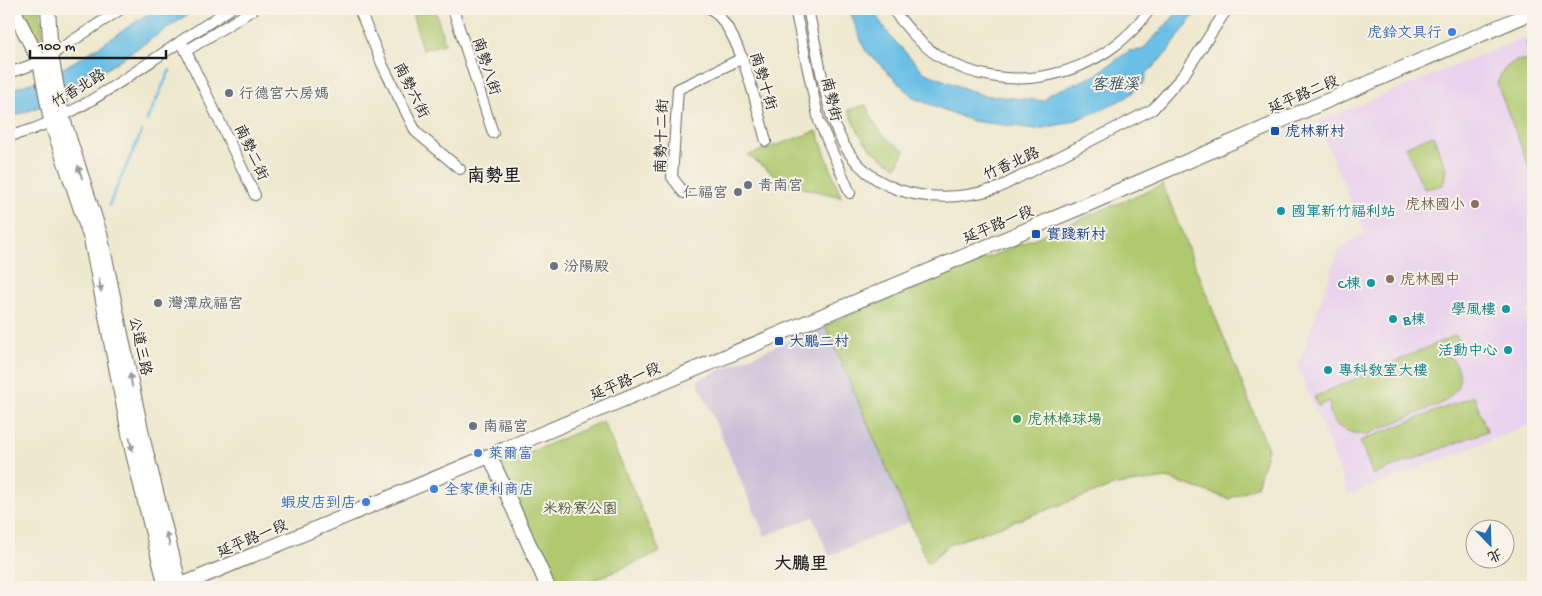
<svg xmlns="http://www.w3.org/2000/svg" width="1542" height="596" viewBox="0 0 1542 596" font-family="'Gochi Hand','LXGW WenKai TC',sans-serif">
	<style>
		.built { fill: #e9d2ed }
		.industrial { fill: #c9bfd7 }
		.green { fill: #afc96e; stroke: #667245 }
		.water { fill: #69bfe6; stroke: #426e81 }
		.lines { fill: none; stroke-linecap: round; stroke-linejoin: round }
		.stream { stroke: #69bfe6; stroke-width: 2.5 }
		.street-casing { stroke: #66635a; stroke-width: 12 }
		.secondary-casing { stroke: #66635a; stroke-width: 16 }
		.street { stroke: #fff; stroke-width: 10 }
		.secondary { stroke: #fff; stroke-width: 14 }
		.oneway { fill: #999 }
		.shop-dot { fill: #3f7fe0; stroke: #f7f3e8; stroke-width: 2 }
		.worship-dot { fill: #6b7280; stroke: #f7f3e8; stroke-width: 2 }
		.transit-dot { fill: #1a4fb4; stroke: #f7f3e8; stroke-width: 2 }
		.education-dot { fill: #8d6e63; stroke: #f7f3e8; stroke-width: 2 }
		.culture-dot { fill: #0f9aa8; stroke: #f7f3e8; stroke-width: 2 }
		.leisure-dot { fill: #2e9e5b; stroke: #f7f3e8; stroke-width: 2 }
		.labels { text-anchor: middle; stroke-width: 4; stroke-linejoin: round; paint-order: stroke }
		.shop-label { font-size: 15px; fill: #366cbe; stroke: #f7f3e8; text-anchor: end }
		.street-label { font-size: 15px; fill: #1c1c1c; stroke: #f7f3e8 }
		.worship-label { font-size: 15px; fill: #5b616d; stroke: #f7f3e8; text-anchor: start }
		.transit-label { font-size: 15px; fill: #164399; stroke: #f7f3e8; text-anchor: start }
		.education-label { font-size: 15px; fill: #785e54; stroke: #f7f3e8; text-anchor: end }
		.culture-label { font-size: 15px; fill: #0d838f; stroke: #f7f3e8; text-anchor: start }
		.leisure-label { font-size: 15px; fill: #27864d; stroke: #f7f3e8; text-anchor: start }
		.park-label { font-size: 15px; fill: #4f5939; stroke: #f7f3e8 }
		.water-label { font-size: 16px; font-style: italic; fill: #375563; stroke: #f7f3e8 }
		.quarter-label { font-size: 18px; font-weight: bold; fill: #1c1c1c; stroke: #f7f3e8 }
	</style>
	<rect width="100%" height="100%" fill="#f7f3e8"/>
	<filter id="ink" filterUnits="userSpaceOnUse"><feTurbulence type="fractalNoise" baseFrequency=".02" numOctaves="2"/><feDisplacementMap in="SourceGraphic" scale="10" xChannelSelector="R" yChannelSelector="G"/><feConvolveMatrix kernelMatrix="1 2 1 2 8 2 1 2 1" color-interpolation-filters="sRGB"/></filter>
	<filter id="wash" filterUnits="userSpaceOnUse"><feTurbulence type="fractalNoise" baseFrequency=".0096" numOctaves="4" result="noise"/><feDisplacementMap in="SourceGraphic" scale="20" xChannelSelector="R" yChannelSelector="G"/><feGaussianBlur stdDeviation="1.12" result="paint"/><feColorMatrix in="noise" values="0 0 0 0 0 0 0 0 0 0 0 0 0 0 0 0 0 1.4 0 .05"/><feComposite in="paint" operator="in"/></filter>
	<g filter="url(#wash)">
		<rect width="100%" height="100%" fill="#eee8ce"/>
		<!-- built -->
		<polygon class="built" points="1533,34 1533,308 1525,312 1533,333 1533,424 1349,495 1298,366 1340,247 1365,234 1317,122"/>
		<!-- industrial -->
		<polygon class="industrial" points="825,325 910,522 829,556 813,517 765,536 697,380"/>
		<!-- green -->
		<g class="green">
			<polygon points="20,9 40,9 44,41 36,43"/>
			<polygon points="411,9 435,9 445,44 422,50"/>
			<path d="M1533,40v137l-36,-93c6,-18 17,-27 36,-23l-7,-18z"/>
			<path d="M866,105c10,23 16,33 39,45l-8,17c-29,-17 -36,-26 -49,-57z"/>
			<polygon points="817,131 841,197 787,184 748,155"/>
			<polygon points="1433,135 1446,169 1443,185 1424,189 1405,147"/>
			<polygon points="1163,185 1268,449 1257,486 1229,499 1167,478 1116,485 948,545 928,564 825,325"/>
			<path d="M1456,335l5,10 -17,7c22,17 20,36 -2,51l-74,31c-21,1 -42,-9 -38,-33l-12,5 -4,-9z"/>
			<polygon points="1474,396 1487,431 1373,475 1360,441"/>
			<polygon points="603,421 660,552 578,587 554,587 501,465"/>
		</g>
		<!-- water -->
		<g class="water">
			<path d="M155,9h41l-133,89 -54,20v-28c53,-14 100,-51 146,-81z"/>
			<polygon points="849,9 872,9 889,35 925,73 982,95 1044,101 1049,94 1094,76 1129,51 1142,50 1181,9 1198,9 1167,53 1146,74 1144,82 1127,97 1101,110 1068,123 1037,129 972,121 914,98 865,50"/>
		</g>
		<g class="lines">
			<!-- stream -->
			<g class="stream">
				<polyline points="147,120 170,70"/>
				<polyline points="109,205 142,131"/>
			</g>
		</g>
	</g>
	<g filter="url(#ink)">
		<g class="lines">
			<!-- street casing -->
			<g class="street-casing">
				<g id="street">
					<polyline points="230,9 181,41 255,195"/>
					<polyline points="359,9 383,66 416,132 460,169"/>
					<polyline points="453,9 493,133"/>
					<path d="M711,9c30,21 45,96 55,132"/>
					<polyline points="795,9 819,121 850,193"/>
					<path d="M808,9c8,36 14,75 25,111 25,76 97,88 165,68l155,-79 32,-36 42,-64"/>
					<path d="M892,9c14,17 27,34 45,46 70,46 168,21 213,-46"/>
					<polyline points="186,51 254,9"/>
					<polyline points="9,73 40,62 121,9"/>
					<path d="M9,136c58,-12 124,-64 174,-96"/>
					<polyline points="684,193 672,177 678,89 743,58"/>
				</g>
			</g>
			<!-- secondary casing -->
			<g class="secondary-casing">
				<g id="secondary">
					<polyline points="13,9 40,62 51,121 91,239 132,449 166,587"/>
					<polyline points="48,9 51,55 62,116 100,234 144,444 180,587"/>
					<polyline points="490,456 548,587"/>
					<polyline points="177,587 1086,205 1533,12"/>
				</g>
			</g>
			<!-- street -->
			<use href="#street" class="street"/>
			<!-- secondary -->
			<use href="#secondary" class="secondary"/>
		</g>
		<!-- one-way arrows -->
		<defs><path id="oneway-solid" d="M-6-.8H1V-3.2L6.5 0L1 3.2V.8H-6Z" transform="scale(1.25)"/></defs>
		<g class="oneway">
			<use href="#oneway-solid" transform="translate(80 172) rotate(-108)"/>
			<use href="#oneway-solid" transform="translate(100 285) rotate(80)"/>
			<use href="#oneway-solid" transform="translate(131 380) rotate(-101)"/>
			<use href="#oneway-solid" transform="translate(131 444) rotate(78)"/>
			<use href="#oneway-solid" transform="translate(168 539) rotate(-105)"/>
		</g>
	</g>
	<!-- markers -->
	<g class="shop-dot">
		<circle cx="1452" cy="32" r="5"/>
		<circle cx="478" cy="453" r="5"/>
		<circle cx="434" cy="489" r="5"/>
		<circle cx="366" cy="502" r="5"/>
	</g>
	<g class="worship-dot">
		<circle cx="229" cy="93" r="5"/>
		<circle cx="748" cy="185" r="5"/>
		<circle cx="738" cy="192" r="5"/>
		<circle cx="554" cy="266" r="5"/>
		<circle cx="158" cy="303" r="5"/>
		<circle cx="473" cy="426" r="5"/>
	</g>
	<g class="transit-dot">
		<rect x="1270" y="126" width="10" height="10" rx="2.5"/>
		<rect x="1031" y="229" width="10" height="10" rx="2.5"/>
		<rect x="774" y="336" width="10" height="10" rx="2.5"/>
	</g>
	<g class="education-dot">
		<circle cx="1475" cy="204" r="5"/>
		<circle cx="1390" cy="279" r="5"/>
	</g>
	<g class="culture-dot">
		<circle cx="1281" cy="211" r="5"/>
		<circle cx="1371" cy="283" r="5"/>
		<circle cx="1506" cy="309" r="5"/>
		<circle cx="1393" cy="319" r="5"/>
		<circle cx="1508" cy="350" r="5"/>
		<circle cx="1328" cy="370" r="5"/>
	</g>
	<circle class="leisure-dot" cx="1017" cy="419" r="5"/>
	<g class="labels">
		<!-- shop labels -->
		<g class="shop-label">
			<text x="1442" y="37">虎鈴文具行</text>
			<text x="488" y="458" text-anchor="start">萊爾富</text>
			<text x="444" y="494" text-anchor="start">全家便利商店</text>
			<text x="356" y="507">蝦皮店到店</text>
		</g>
		<!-- street labels -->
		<g class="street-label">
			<text transform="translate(487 66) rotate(72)" y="5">南勢八街</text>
			<text transform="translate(764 81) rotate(73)" y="5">南勢十街</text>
			<text transform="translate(78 88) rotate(-31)" y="5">竹香北路</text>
			<text transform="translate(412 90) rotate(63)" y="5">南勢六街</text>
			<text transform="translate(1303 94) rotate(-23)" y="5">延平路二段</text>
			<text transform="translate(832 99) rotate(77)" y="5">南勢街</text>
			<text transform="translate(661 136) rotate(-88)" y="5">南勢十二街</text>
			<text transform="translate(252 152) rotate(65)" y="5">南勢二街</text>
			<text transform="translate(1011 163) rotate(-24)" y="5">竹香北路</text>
			<text transform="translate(998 224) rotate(-23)" y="5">延平路一段</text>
			<text transform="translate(141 346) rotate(78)" y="5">公道三路</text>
			<text transform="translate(625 381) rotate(-23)" y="5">延平路一段</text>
			<text transform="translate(252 538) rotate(-23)" y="5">延平路一段</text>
		</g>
		<!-- worship labels -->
		<g class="worship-label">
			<text x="239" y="98">行德宮六房媽</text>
			<text x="758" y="190">青南宫</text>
			<text x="728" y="197" text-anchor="end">仁福宫</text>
			<text x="564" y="271">汾陽殿</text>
			<text x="168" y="308">灣潭成福宮</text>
			<text x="483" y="431">南福宮</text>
		</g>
		<!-- transit labels -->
		<g class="transit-label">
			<text x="1285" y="136">虎林新村</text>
			<text x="1046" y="239">實踐新村</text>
			<text x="789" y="346">大鵬二村</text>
		</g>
		<!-- education labels -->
		<g class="education-label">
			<text x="1465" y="209">虎林國小</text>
			<text x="1400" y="284" text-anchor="start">虎林國中</text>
		</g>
		<!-- culture labels -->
		<g class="culture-label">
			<text x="1291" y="216">國軍新竹福利站</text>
			<text x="1361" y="288" text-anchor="end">C棟</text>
			<text x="1496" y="314" text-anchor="end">學風樓</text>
			<text x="1403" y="324">B棟</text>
			<text x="1498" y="355" text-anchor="end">活動中心</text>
			<text x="1338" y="375">專科教室大樓</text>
		</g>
		<!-- leisure labels -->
		<g class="leisure-label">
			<text x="1027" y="424">虎林棒球場</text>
		</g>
		<!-- park labels -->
		<g class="park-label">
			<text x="580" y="513">米粉寮公園</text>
		</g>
		<!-- water labels -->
		<g class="water-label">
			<text x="1115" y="89">客雅溪</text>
		</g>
		<!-- quarter labels -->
		<g class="quarter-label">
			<text x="494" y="181">南勢里</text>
			<text x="801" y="569">大鵬里</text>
		</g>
	</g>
	<!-- margin -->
	<rect width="1542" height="596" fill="none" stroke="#f7f3e8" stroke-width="30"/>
	<!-- north arrow -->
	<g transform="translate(1490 544) rotate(157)"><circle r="24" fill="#f7f3e8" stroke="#9f9d96"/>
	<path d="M0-4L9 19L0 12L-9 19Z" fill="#1f6fb2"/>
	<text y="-8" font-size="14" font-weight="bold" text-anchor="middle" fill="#1c1c1c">北</text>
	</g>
	<!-- scale -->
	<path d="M30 50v8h136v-8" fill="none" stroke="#1c1c1c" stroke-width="2.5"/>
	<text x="38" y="50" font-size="15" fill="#1c1c1c" stroke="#f7f3e8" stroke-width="4" paint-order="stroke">100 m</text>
</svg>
